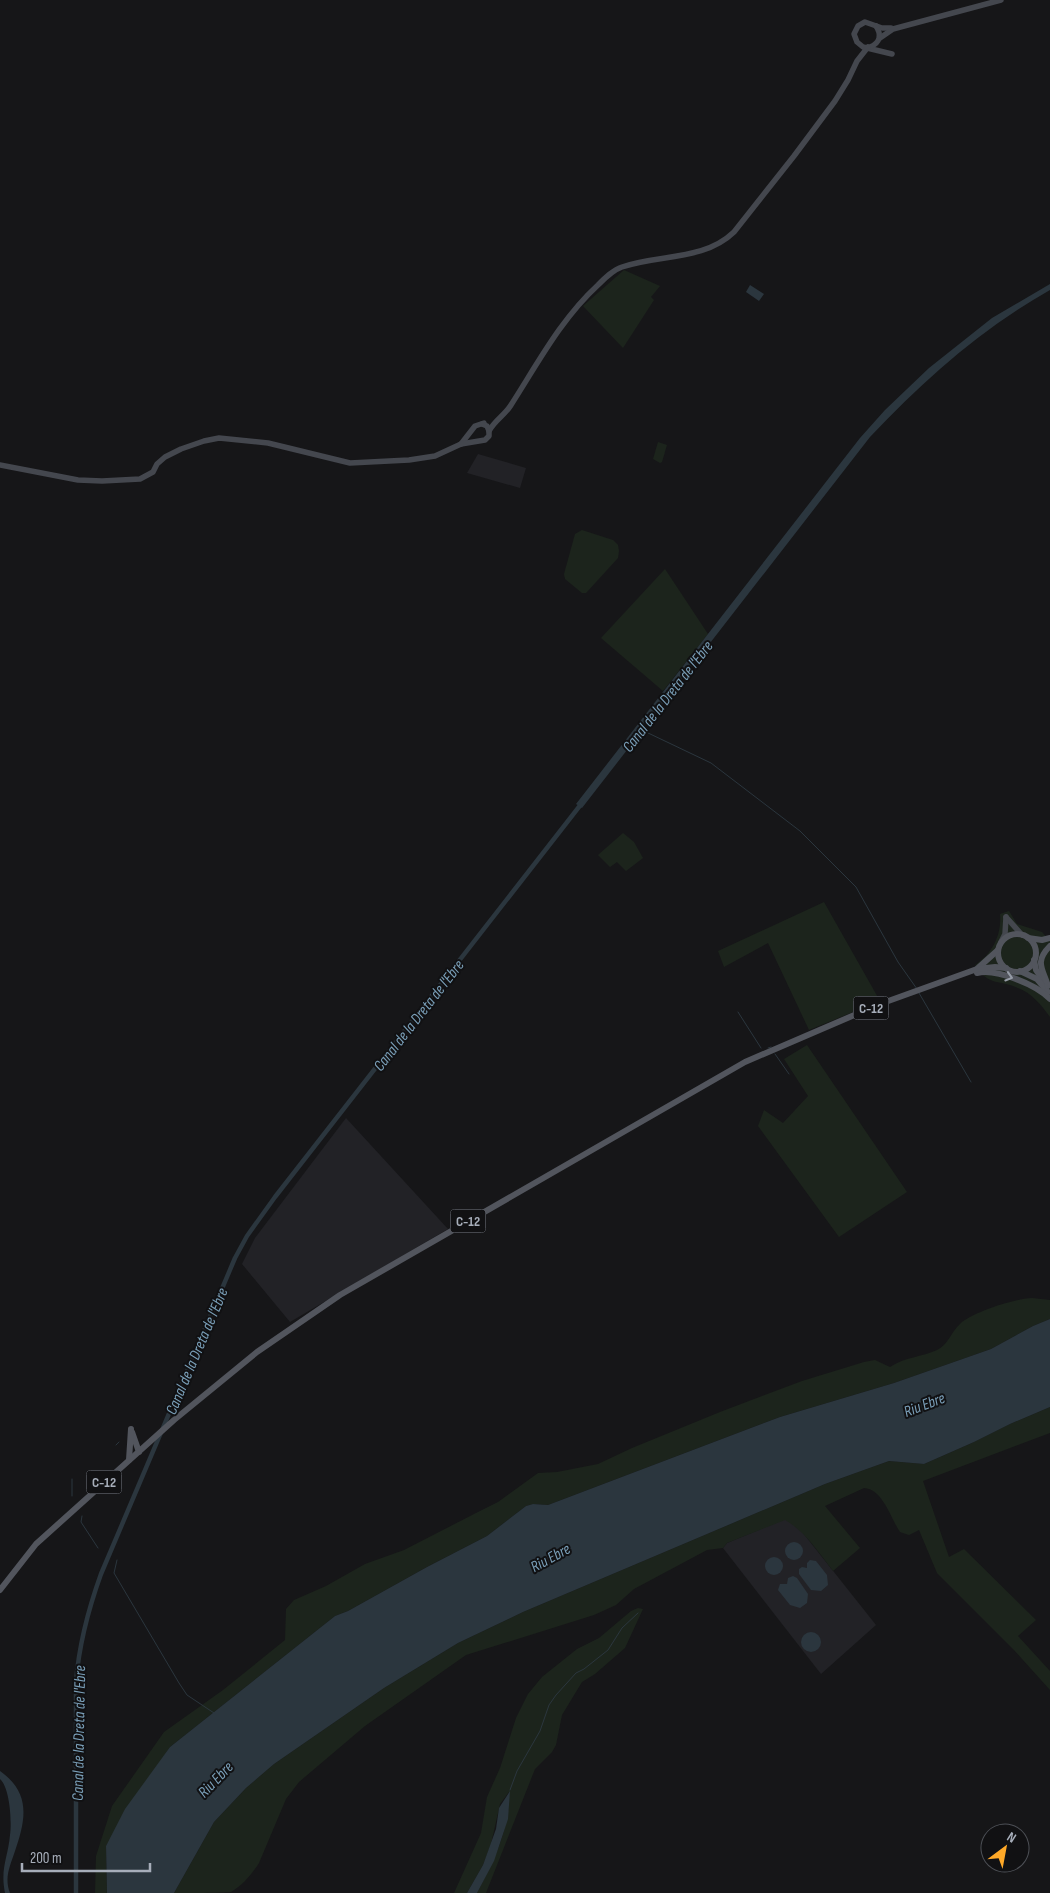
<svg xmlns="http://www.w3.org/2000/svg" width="1050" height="1893" viewBox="0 0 1050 1893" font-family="'Sofia Sans Condensed',sans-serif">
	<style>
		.built { fill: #222226 }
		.green { fill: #1c241c }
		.water { fill: #2b363e }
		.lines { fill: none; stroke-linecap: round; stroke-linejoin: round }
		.stream { stroke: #2b363e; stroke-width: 1 }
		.canal { stroke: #2b363e; stroke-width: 4.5 }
		.secondary { stroke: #44474e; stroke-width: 5.5 }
		.primary { stroke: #52555d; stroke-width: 6 }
		.oneway { stroke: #969ca7 }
		.labels { text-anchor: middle; stroke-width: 4; stroke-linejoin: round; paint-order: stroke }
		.shield { fill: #111113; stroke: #7a7f88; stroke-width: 1 }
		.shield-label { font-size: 14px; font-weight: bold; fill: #a7aeba }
		.water-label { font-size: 16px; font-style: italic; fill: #7a9fb8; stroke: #111113 }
	</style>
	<rect width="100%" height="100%" fill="#161618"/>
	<!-- built -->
	<g class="built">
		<polygon points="478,454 526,468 520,488 467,473"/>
		<polygon points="346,1118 448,1229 290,1322 242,1264 255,1238"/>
		<polygon points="785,1519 794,1525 803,1533 876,1625 821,1674 723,1548 727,1543"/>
	</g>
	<!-- green -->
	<g class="green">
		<polygon points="624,270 660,286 651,297 654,300 623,348 583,306"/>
		<polygon points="658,442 667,445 662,462 660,463 653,459"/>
		<polygon points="582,530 613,540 618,545 619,551 618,558 586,593 582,593 565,579 564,574 575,534"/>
		<polygon points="665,569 708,634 663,691 601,638"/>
		<polygon points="623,833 634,842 643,858 626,871 617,862 610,867 598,855"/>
		<polygon points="824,902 880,1001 809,1030 768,943 724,967 718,951"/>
		<path d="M1009,911l8,13 25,8 8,9v76c-9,-12 -18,-24 -32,-29 -20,-9 -29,-1 -43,-23 17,-11 27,-30 25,-51z"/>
		<polygon points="807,1045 907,1192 839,1237 758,1126 764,1110 783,1123 808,1096 784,1059"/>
		<path d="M1032,1298l18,2v19l-17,7 -42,23 -97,34 -114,34 -232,88 -15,-1 -7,2 -39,30 -60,31 -79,44 -13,5 -165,131 -64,99 1,47h-12l1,-37 16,-50 52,-74 59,-42 62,-50 1,-31 8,-9 32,-14 39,-22 39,-14 72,-37 22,-11 40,-29 19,-1 41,-8 34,-16 88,-36 82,-31 62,-19 11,-2 15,7c15,-10 32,-10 47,-17 11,-5 14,-18 23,-26 13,-12 54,-25 72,-26z"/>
		<path d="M1050,1407v26l-127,48 26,76 15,-8 72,71 -18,16 32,35v19l-37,-41 -76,-76 -18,-43 -10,5 -9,-3c-9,-13 -17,-43 -36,-44l-39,18 35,42 -27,23c-14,-18 -28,-40 -48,-51l-58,23 -4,5 -16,2 -73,39 -18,16 -22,10 -128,40 -101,71 -66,56 -13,17 -27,64c-7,11 -17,23 -28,29 -8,1 -46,1 -57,1l40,-71 32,-34 28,-24 110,-76 74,-45 65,-31 302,-128 64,-23 35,3 50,-22 36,-18z"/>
		<path d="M638,1608l5,1 -18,39 -30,26 -13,8 -20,33 -6,30 -4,7 -17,17 -49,124h-9c17,-32 33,-65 32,-101l-9,12 -9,40 -8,21 -16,28h-13l27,-60 6,-36 13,-29 16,-50 12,-24 14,-17 35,-28 22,-11 32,-27z"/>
	</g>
	<!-- water -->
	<g class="water">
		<path d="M1050,284v6c-70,40 -125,89 -180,147l-288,371 -6,-4 284,-366 25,-28 44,-42 63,-50z"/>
		<polygon points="750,285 764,294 759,301 746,292"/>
		<polygon points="1050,1319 1050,1407 1010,1424 974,1442 924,1464 889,1461 825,1484 523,1612 458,1643 384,1688 274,1764 246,1788 214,1822 174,1893 107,1893 106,1846 125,1809 170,1747 335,1616 348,1611 427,1567 487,1536 526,1506 533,1504 548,1505 780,1417 894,1383 991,1349 1033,1326"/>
		<circle cx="794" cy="1551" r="9"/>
		<circle cx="774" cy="1566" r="9"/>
		<polygon points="810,1560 816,1561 827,1575 828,1585 821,1591 811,1590 799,1574 799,1569 802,1567 807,1568 807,1563"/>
		<polygon points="793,1576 797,1578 808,1594 807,1603 800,1608 790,1605 778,1590 780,1584 787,1584 788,1578"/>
		<circle cx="811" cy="1642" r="10"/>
		<path d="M0,1771c31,22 26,48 15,80 -5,15 -11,27 -5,42h-5c-5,-25 3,-35 5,-58 2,-13 0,-47 -10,-56z"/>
		<polygon points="510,1791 508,1819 494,1861 477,1893 467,1893 483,1865 496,1829 499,1808"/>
	</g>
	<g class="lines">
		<!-- stream -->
		<g class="stream">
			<polyline points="646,732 711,763 800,831 856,887 898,962 917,989"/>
			<polyline points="919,993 971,1082"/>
			<polyline points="738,1012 761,1048"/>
			<polyline points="768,1048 771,1047"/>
			<polyline points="775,1054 789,1074"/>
			<polyline points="116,1445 119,1442"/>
			<polyline points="72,1496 72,1479"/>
			<polyline points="82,1516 81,1522 98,1548"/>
			<polyline points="117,1560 114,1573 179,1683 187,1695 214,1713"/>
			<polyline points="510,1790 517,1771 540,1731 549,1705 556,1695 576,1673 584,1669 608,1650 622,1628 638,1613"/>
		</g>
		<!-- canal -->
		<path class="canal" d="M76,1893v-211c3,-38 12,-72 25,-108l134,-316 12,-22 28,-39 307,-394"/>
		<!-- secondary -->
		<g class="secondary">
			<polyline points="891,28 882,28 865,22 858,26 854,34 857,42 863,47 892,54"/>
			<polyline points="880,38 893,29 1001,0"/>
			<path d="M870,47c10,-4 12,-12 6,-21"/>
			<path d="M489,431c6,-11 16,-16 22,-26 27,-42 50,-86 87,-120 7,-7 15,-15 24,-18 37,-13 82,-6 112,-35l60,-76 41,-55 13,-21 9,-19 11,-14"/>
			<polyline points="461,444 475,426 484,423"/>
			<polyline points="0,465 78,480 102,481 140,479 153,472 157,464 165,457 181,449 204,441 219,438 268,443 350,463 409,460 435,456 461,444 485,440 489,436 489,431 487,426 482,424"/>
			<polyline points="1006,917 1022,935"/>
			<polyline points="1001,942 1005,934 1006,917"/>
		</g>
		<!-- primary -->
		<g class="primary">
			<circle cx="1017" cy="953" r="19"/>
			<polyline points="1028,938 1042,940 1050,938"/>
			<polyline points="1034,960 1036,970 1043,980"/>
			<polyline points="978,968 998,950"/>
			<polyline points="1020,971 1037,979 1048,992"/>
			<path d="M977,973c19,-5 60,12 73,26"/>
			<path d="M1048,986c-5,-17 -14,-24 2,-40"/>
			<polyline points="132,1432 139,1452"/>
			<polyline points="129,1460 131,1429"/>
			<polyline points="0,1590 36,1544 174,1420 257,1352 340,1295 745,1062 880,1004 977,969 995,967 1006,968"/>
		</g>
	</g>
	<!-- one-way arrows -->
	<defs><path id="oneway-chevron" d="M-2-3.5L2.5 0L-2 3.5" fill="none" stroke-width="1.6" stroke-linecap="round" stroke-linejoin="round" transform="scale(1.25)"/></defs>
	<use class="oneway" href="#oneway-chevron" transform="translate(1009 977) rotate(17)"/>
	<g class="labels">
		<!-- shield labels -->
		<g class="shield">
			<rect x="853.5" y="996.5" width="35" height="23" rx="4"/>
			<rect x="450.5" y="1209.5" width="35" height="23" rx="4"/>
			<rect x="86.5" y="1470.5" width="35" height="23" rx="4"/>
		</g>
		<g class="shield-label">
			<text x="871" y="1013">C-12</text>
			<text x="468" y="1226">C-12</text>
			<text x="104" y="1487">C-12</text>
		</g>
		<!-- water labels -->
		<g class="water-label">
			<text transform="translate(667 696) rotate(-52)" y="6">Canal de la Dreta de l'Ebre</text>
			<text transform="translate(418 1015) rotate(-52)" y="6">Canal de la Dreta de l'Ebre</text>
			<text transform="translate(196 1351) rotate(-67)" y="6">Canal de la Dreta de l'Ebre</text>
			<text transform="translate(924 1404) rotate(-21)" y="6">Riu Ebre</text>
			<text transform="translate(550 1557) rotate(-29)" y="6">Riu Ebre</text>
			<text transform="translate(78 1733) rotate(-89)" y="6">Canal de la Dreta de l'Ebre</text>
			<text transform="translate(215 1779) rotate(-46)" y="6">Riu Ebre</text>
		</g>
	</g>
	<!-- north arrow -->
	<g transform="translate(1005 1848) rotate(32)"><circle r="24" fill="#111113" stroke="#4d5056"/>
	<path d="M0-4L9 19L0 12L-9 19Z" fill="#ffa928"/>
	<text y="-8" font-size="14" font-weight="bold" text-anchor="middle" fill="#a7aeba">N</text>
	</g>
	<!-- scale -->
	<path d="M22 1863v8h128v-8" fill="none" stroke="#a7aeba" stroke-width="2.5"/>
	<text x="30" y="1863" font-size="15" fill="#a7aeba" stroke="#111113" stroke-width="4" paint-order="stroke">200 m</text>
</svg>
